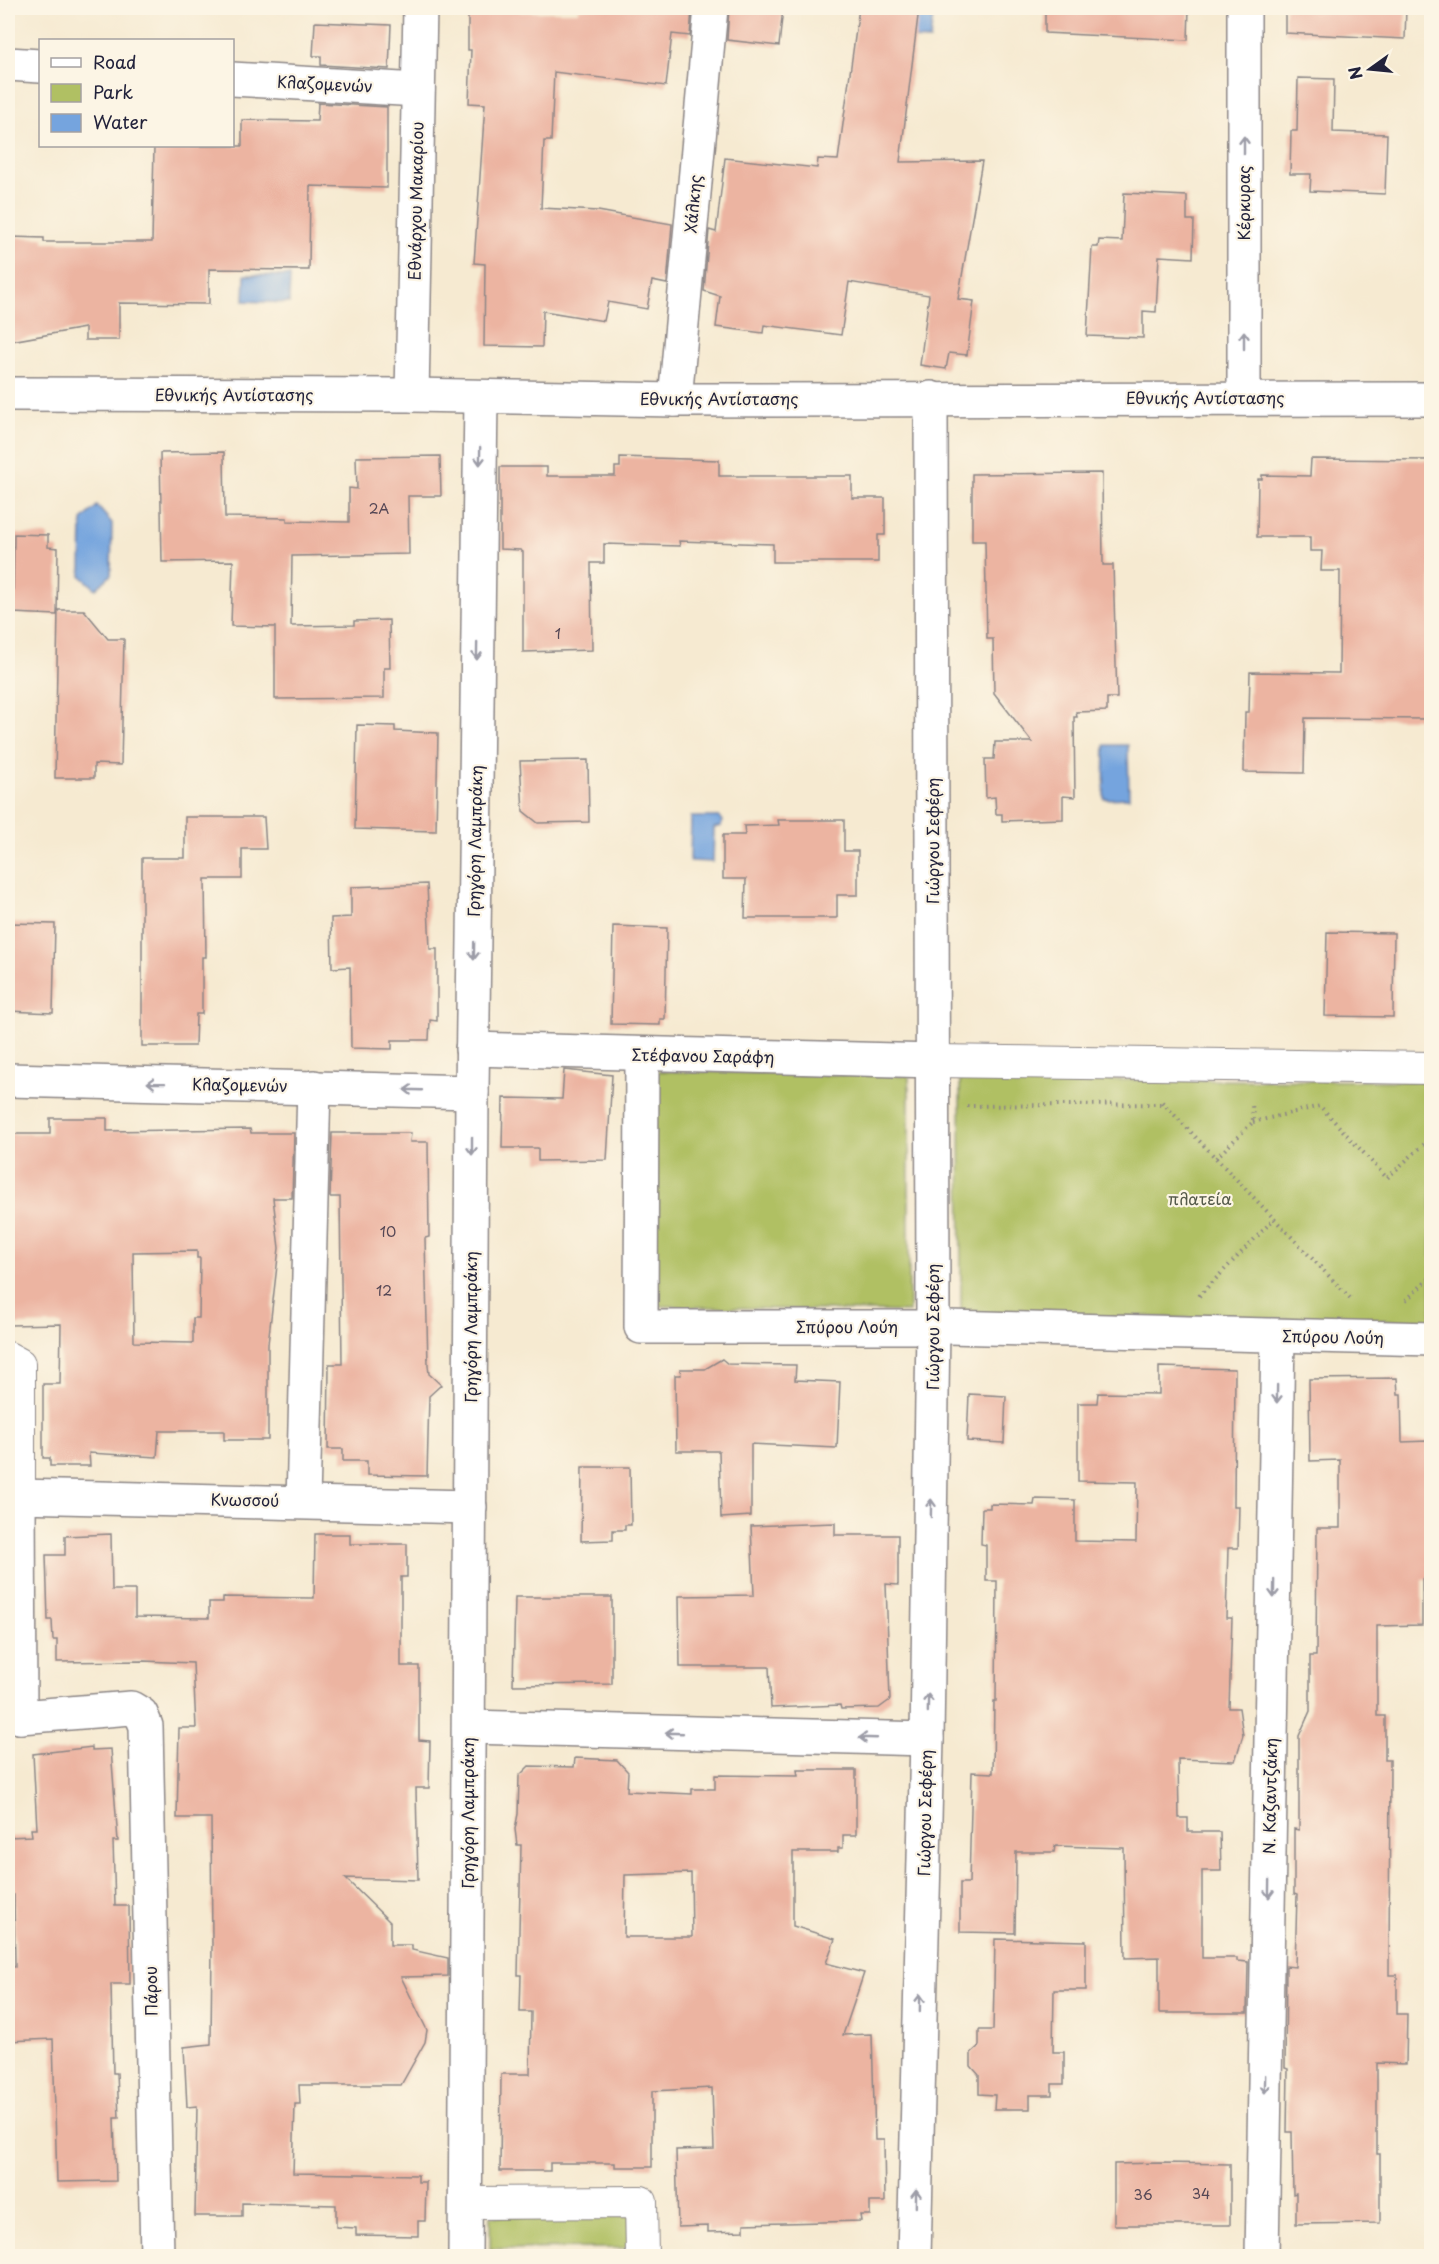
<svg xmlns="http://www.w3.org/2000/svg" width="1439" height="2264" viewBox="0 0 1439 2264" font-family="'Playpen Sans',sans-serif">
	<style>
		.green { fill: #b0c063; stroke: #69714f; stroke-width: 1.5 }
		.water { fill: #75a4de; stroke: #4c638c; stroke-width: 1.5 }
		.building { fill: #ecb4a1; fill-rule: evenodd }
		.lines { fill: none; stroke-linecap: round; stroke-linejoin: round }
		.pedestrian-casing { stroke: #8c8686; stroke-width: 34 }
		.minor-casing { stroke: #8c8686; stroke-width: 36 }
		.path { stroke: #8c8686; stroke-width: 4; stroke-dasharray: 1.5 4.5; stroke-linecap: butt }
		.pedestrian { stroke: #fff; stroke-width: 32 }
		.minor { stroke: #fff; stroke-width: 33 }
		.oneway { stroke: #9c9ca7 }
		.labels { text-anchor: middle; stroke-width: 4.5; stroke-linejoin: round; paint-order: stroke }
		.number-label { font-size: 14px; fill: #544654 }
		.street-label { font-size: 16px; fill: #22223b; stroke: #fcf5e5 }
		.park-label { font-size: 16px; fill: #545949; stroke: #fcf5e5 }
	</style>
	<rect width="100%" height="100%" fill="#fcf5e5"/>
	<filter id="ink" filterUnits="userSpaceOnUse"><feTurbulence type="fractalNoise" baseFrequency=".0167" numOctaves="2"/><feDisplacementMap in="SourceGraphic" scale="12" xChannelSelector="R" yChannelSelector="G"/><feConvolveMatrix kernelMatrix="1 2 1 2 8 2 1 2 1" color-interpolation-filters="sRGB"/></filter>
	<filter id="wash" filterUnits="userSpaceOnUse"><feTurbulence type="fractalNoise" baseFrequency=".008" numOctaves="4" result="noise"/><feDisplacementMap in="SourceGraphic" scale="24" xChannelSelector="R" yChannelSelector="G"/><feGaussianBlur stdDeviation="1.35" result="paint"/><feColorMatrix in="noise" values="0 0 0 0 0 0 0 0 0 0 0 0 0 0 0 0 0 1.4 0 .05"/><feComposite in="paint" operator="in"/></filter>
	<g filter="url(#wash)">
		<rect width="100%" height="100%" fill="#f6ead1"/>
		<!-- green -->
		<g class="green">
			<polygon points="652,1071 909,1076 909,1312 655,1306"/>
			<polygon points="960,1079 1431,1081 1431,1321 961,1315"/>
			<polygon points="631,2215 631,2248 490,2249 490,2216"/>
		</g>
		<!-- water -->
		<g class="water">
			<polygon points="914,8 934,8 930,40 911,39"/>
			<polygon points="245,275 290,276 289,303 244,301"/>
			<polygon points="97,506 112,523 111,575 96,589 81,576 82,520"/>
			<polygon points="1105,745 1128,745 1129,798 1104,799"/>
			<polygon points="691,817 720,817 723,821 721,826 714,828 713,862 690,861"/>
		</g>
		<g id="blocks">
			<!-- building -->
			<g class="building">
				<polygon points="468,8 520,8 519,12 578,12 579,8 692,8 690,36 672,34 666,86 554,72 551,141 544,141 541,208 598,211 672,224 667,284 652,281 647,309 608,302 604,321 543,311 542,347 484,346 485,264 474,263 485,104 469,103 471,50 468,50"/>
				<polygon points="729,8 783,8 779,46 727,40"/>
				<polygon points="859,8 919,8 900,162 982,161 958,299 974,301 967,355 949,353 946,369 920,365 929,295 849,282 841,335 764,325 763,333 716,327 720,296 704,291 709,230 716,232 725,158 817,168 818,159 838,160"/>
				<polygon points="1045,8 1189,8 1188,40 1045,33"/>
				<polygon points="1285,8 1406,8 1405,39 1285,33"/>
				<polygon points="315,22 391,25 389,69 321,65 321,56 313,56"/>
				<polygon points="1298,78 1334,79 1333,132 1387,134 1385,194 1310,191 1311,174 1290,174 1291,131 1297,131"/>
				<polygon points="318,103 387,107 387,188 310,186 309,270 209,269 209,304 119,303 119,340 85,340 85,328 11,341 10,327 8,327 8,249 10,249 11,237 44,238 44,242 152,242 154,146 242,146 242,120 317,121"/>
				<polygon points="1124,193 1187,196 1187,220 1194,220 1193,258 1159,256 1156,312 1143,311 1143,338 1087,336 1092,247 1098,247 1099,240 1122,241"/>
				<polygon points="224,452 225,517 287,518 287,521 349,522 349,488 357,489 356,457 440,456 441,496 408,496 409,554 292,556 291,626 354,625 354,621 389,620 390,668 384,668 384,698 275,699 275,627 231,626 233,561 162,562 160,453"/>
				<polygon points="620,457 719,460 719,476 852,476 852,498 885,498 885,535 878,535 878,562 773,562 773,544 679,541 680,546 604,544 604,563 591,563 592,650 523,652 523,552 520,550 500,549 500,467 547,467 547,476 615,476 615,467 620,467"/>
				<polygon points="1311,459 1431,460 1431,719 1305,718 1304,773 1244,772 1245,712 1249,712 1250,672 1339,673 1340,571 1321,571 1322,551 1310,551 1310,537 1257,537 1258,479 1262,479 1262,475 1310,476"/>
				<polygon points="1102,473 1103,565 1113,565 1117,698 1107,698 1107,711 1076,712 1077,717 1074,717 1075,797 1063,796 1063,819 1002,821 1002,814 996,814 995,797 986,798 985,759 994,759 995,742 1032,742 994,693 993,639 987,639 985,541 972,541 972,474"/>
				<polygon points="14,534 48,535 48,547 58,548 57,615 13,613"/>
				<polygon points="58,610 84,610 108,639 124,639 121,765 94,764 94,778 55,778"/>
				<polygon points="357,725 395,726 395,731 438,733 436,831 355,829"/>
				<polygon points="588,760 589,822 538,823 523,811 520,761"/>
				<polygon points="185,817 264,817 266,849 242,849 242,879 205,879 206,957 202,957 202,1014 196,1014 195,1046 142,1046 142,858 185,858"/>
				<polygon points="778,820 844,820 844,851 858,851 858,895 837,895 837,918 745,918 746,879 723,879 723,835 745,835 744,826 779,825"/>
				<polygon points="427,884 430,949 437,949 437,1021 430,1020 429,1040 392,1040 392,1049 351,1048 350,967 332,968 331,918 351,917 351,887"/>
				<polygon points="8,923 55,924 53,1013 8,1011"/>
				<polygon points="613,926 667,928 665,1019 660,1019 660,1025 611,1024"/>
				<polygon points="1327,932 1394,933 1393,1017 1325,1016"/>
				<polygon points="564,1070 612,1075 607,1160 538,1161 538,1148 502,1148 503,1098 562,1099"/>
				<path d="M50,1118h57v13l143,-2 1,4h43l-2,65h-19l6,50 -11,96v96h-44v-9h-65l-2,26 -68,-4 1,13h-40v-8h-7v-74h17l1,-60 -53,1v-191h42zM197,1251v7h3l-1,60h-6v25l-59,-1 -1,-90z"/>
				<polygon points="332,1133 411,1133 410,1142 428,1142 429,1237 425,1238 428,1365 429,1374 441,1385 429,1396 427,1476 367,1475 367,1461 343,1461 343,1449 328,1449 329,1364 342,1364 340,1197 330,1197"/>
				<polygon points="722,1359 728,1364 796,1365 795,1380 840,1382 837,1448 751,1444 751,1516 721,1518 719,1451 676,1451 675,1375 681,1375 680,1369 705,1369"/>
				<polygon points="1159,1367 1235,1369 1234,1506 1239,1506 1238,1548 1228,1548 1226,1618 1232,1618 1229,1708 1239,1708 1243,1735 1235,1761 1178,1759 1179,1818 1188,1818 1188,1832 1220,1832 1221,1871 1202,1871 1202,1958 1237,1958 1237,1961 1248,1962 1247,2013 1159,2013 1159,1957 1125,1958 1124,1848 1055,1846 1054,1852 1016,1852 1015,1933 960,1932 960,1883 969,1883 972,1772 993,1773 994,1701 996,1701 997,1581 986,1581 986,1545 981,1544 982,1508 990,1508 990,1504 1034,1505 1035,1499 1075,1500 1075,1541 1136,1542 1137,1482 1078,1481 1078,1403 1097,1403 1098,1393 1159,1394"/>
				<polygon points="1397,1378 1398,1394 1401,1394 1402,1442 1428,1441 1428,1549 1431,1549 1431,1579 1422,1579 1422,1625 1377,1626 1377,1716 1385,1716 1385,1760 1390,1760 1389,1975 1397,1975 1397,2014 1407,2014 1406,2064 1377,2063 1377,2154 1380,2154 1380,2223 1296,2224 1296,2193 1293,2194 1292,2132 1287,2132 1288,2069 1285,2068 1286,1966 1295,1967 1297,1895 1294,1894 1294,1829 1299,1830 1299,1736 1310,1711 1310,1656 1316,1656 1317,1528 1340,1528 1340,1460 1310,1461 1309,1379"/>
				<polygon points="969,1394 1006,1396 1004,1443 967,1441"/>
				<polygon points="582,1467 630,1467 631,1525 625,1525 625,1530 613,1530 613,1540 581,1541"/>
				<polygon points="835,1523 835,1535 898,1535 898,1585 886,1584 890,1700 879,1708 841,1709 840,1705 771,1708 769,1667 680,1667 679,1596 754,1595 751,1526"/>
				<polygon points="111,1534 112,1590 135,1590 135,1617 209,1618 209,1602 223,1602 223,1597 314,1598 315,1534 350,1534 350,1544 407,1544 407,1577 401,1577 401,1666 419,1666 419,1740 430,1741 429,1788 416,1788 418,1880 345,1878 390,1922 390,1945 412,1945 412,1950 448,1958 448,1976 401,1977 427,2030 425,2042 401,2085 299,2085 300,2104 295,2104 293,2173 418,2175 418,2182 426,2182 425,2221 418,2221 418,2236 356,2235 356,2228 336,2227 336,2205 242,2203 242,2216 195,2216 197,2106 187,2107 184,2047 211,2044 212,1945 211,1818 177,1818 179,1728 196,1728 193,1663 143,1661 57,1662 57,1640 53,1640 52,1620 48,1620 46,1555 65,1555 65,1536"/>
				<polygon points="515,1597 612,1597 612,1684 513,1685"/>
				<polygon points="92,1747 92,1750 111,1749 118,1841 113,1841 115,1906 129,1906 130,1984 111,1984 113,2073 117,2073 119,2118 114,2118 116,2181 57,2182 53,2039 8,2041 8,1967 15,1967 14,1895 8,1895 8,1837 32,1836 31,1829 37,1829 33,1754"/>
				<path d="M575,1758l42,2 11,12 -1,19 65,3v-5h23v-14l83,1 -1,-6h59v65h-13v13h-5v4h-45v74l42,13 -9,24 38,10 -21,62 29,-1 3,106h9l1,62h-15v13h-10l1,6 -117,3v7l-36,1v-6l-30,1 -2,-77 38,-1 -2,-61 -60,3v76h-37v-4h-65v8h-50l1,-97h29l1,-62h-11l1,-37h-3l3,-130h-4l-2,-16 3,-15 1,-38 10,-10 45,1zM691,1873l1,64h-68l1,-62z"/>
				<polygon points="995,1939 1086,1941 1086,1990 1054,1990 1053,2052 1064,2052 1064,2084 1052,2084 1052,2095 1030,2095 1030,2109 994,2109 995,2095 979,2094 979,2075 971,2066 971,2053 979,2046 979,2030 993,2030"/>
				<polygon points="1159,2163 1230,2164 1230,2225 1114,2225 1114,2164"/>
			</g>
		</g>
	</g>
	<g filter="url(#ink)">
		<use href="#blocks" fill-opacity="0" stroke="#8c8686" stroke-width="1.5"/>
		<g class="lines">
			<!-- pedestrian casing -->
			<g class="pedestrian-casing">
				<g id="pedestrian">
					<polyline points="934,1061 1432,1068"/>
					<polyline points="8,1358 19,1364 19,1496"/>
					<polyline points="466,2203 641,2202 642,2256"/>
				</g>
			</g>
			<!-- minor casing -->
			<g class="minor-casing">
				<g id="minor">
					<polyline points="8,64 40,66"/>
					<polyline points="232,79 418,90"/>
					<polyline points="8,394 412,395 675,400 1432,399"/>
					<polyline points="412,395 420,8"/>
					<polyline points="1244,399 1244,8"/>
					<polyline points="675,400 711,8"/>
					<polyline points="472,1049 934,1061"/>
					<polyline points="642,1055 641,1327 948,1327 1432,1339"/>
					<polyline points="8,1080 472,1092"/>
					<polyline points="303,1501 314,1087"/>
					<polyline points="20,1717 19,1496 470,1507"/>
					<polyline points="20,1717 131,1708 141,1714 146,1726 157,2256"/>
					<polyline points="469,1727 927,1739"/>
					<polyline points="465,2256 472,1092 481,398"/>
					<polyline points="914,2256 927,1739 933,1327 931,398"/>
					<polyline points="1262,2256 1278,1336"/>
				</g>
			</g>
			<!-- path -->
			<g class="path">
				<polyline points="1162,1102 1352,1300"/>
				<polyline points="967,1106 1164,1104"/>
				<polyline points="1253,1122 1320,1106 1387,1178 1432,1137"/>
				<polyline points="1216,1158 1253,1122 1252,1102"/>
				<polyline points="1199,1296 1274,1219"/>
				<polyline points="1406,1300 1432,1276"/>
			</g>
			<!-- pedestrian -->
			<use href="#pedestrian" class="pedestrian"/>
			<!-- minor -->
			<use href="#minor" class="minor"/>
		</g>
		<!-- one-way arrows -->
		<defs><path id="oneway-shaft" d="M-6 0H5M1.5-3L5.5 0L1.5 3" fill="none" stroke-width="1.6" stroke-linecap="round" stroke-linejoin="round" transform="scale(1.5)"/></defs>
		<g class="oneway">
			<use href="#oneway-shaft" transform="translate(1244 145) rotate(-90)"/>
			<use href="#oneway-shaft" transform="translate(1244 340) rotate(-90)"/>
			<use href="#oneway-shaft" transform="translate(480 456) rotate(91)"/>
			<use href="#oneway-shaft" transform="translate(477 651) rotate(91)"/>
			<use href="#oneway-shaft" transform="translate(474 951) rotate(91)"/>
			<use href="#oneway-shaft" transform="translate(156 1083) rotate(-179)"/>
			<use href="#oneway-shaft" transform="translate(413 1090) rotate(-178)"/>
			<use href="#oneway-shaft" transform="translate(472 1146) rotate(90)"/>
			<use href="#oneway-shaft" transform="translate(1277 1394) rotate(91)"/>
			<use href="#oneway-shaft" transform="translate(931 1508) rotate(-89)"/>
			<use href="#oneway-shaft" transform="translate(1274 1589) rotate(91)"/>
			<use href="#oneway-shaft" transform="translate(928 1703) rotate(-89)"/>
			<use href="#oneway-shaft" transform="translate(674 1733) rotate(-178)"/>
			<use href="#oneway-shaft" transform="translate(868 1738) rotate(-178)"/>
			<use href="#oneway-shaft" transform="translate(1269 1889) rotate(91)"/>
			<use href="#oneway-shaft" transform="translate(920 2003) rotate(-89)"/>
			<use href="#oneway-shaft" transform="translate(1265 2084) rotate(91)"/>
			<use href="#oneway-shaft" transform="translate(916 2198) rotate(-89)"/>
		</g>
	</g>
	<g class="labels">
		<!-- number labels -->
		<g class="number-label">
			<text x="379" y="514">2A</text>
			<text x="558" y="639">1</text>
			<text x="388" y="1237">10</text>
			<text x="384" y="1296">12</text>
			<text x="1201" y="2199">34</text>
			<text x="1143" y="2200">36</text>
		</g>
		<!-- street labels -->
		<g class="street-label">
			<text transform="translate(325 84) rotate(3)" y="6">Κλαζομενών</text>
			<text transform="translate(416 201) rotate(-89)" y="6">Εθνάρχου Μακαρίου</text>
			<text transform="translate(1244 203) rotate(-90)" y="6">Κέρκυρας</text>
			<text transform="translate(693 204) rotate(-85)" y="6">Χάλκης</text>
			<text x="234" y="401">Εθνικής Αντίστασης</text>
			<text x="1205" y="404">Εθνικής Αντίστασης</text>
			<text x="719" y="405">Εθνικής Αντίστασης</text>
			<text transform="translate(475 841) rotate(-89)" y="6">Γρηγόρη Λαμπράκη</text>
			<text transform="translate(933 841) rotate(-90)" y="6">Γιώργου Σεφέρη</text>
			<text transform="translate(703 1056) rotate(1)" y="6">Στέφανου Σαράφη</text>
			<text transform="translate(240 1085) rotate(1)" y="6">Κλαζομενών</text>
			<text transform="translate(471 1327) rotate(-90)" y="6">Γρηγόρη Λαμπράκη</text>
			<text x="847" y="1333">Σπύρου Λούη</text>
			<text transform="translate(933 1327) rotate(-90)" y="6">Γιώργου Σεφέρη</text>
			<text transform="translate(1333 1337) rotate(1)" y="6">Σπύρου Λούη</text>
			<text transform="translate(245 1500) rotate(1)" y="6">Κνωσσού</text>
			<text transform="translate(1270 1796) rotate(-89)" y="6">Ν. Καζαντζάκη</text>
			<text transform="translate(468 1813) rotate(-90)" y="6">Γρηγόρη Λαμπράκη</text>
			<text transform="translate(925 1813) rotate(-89)" y="6">Γιώργου Σεφέρη</text>
			<text transform="translate(151 1991) rotate(-91)" y="6">Πάρου</text>
		</g>
		<!-- park labels -->
		<g class="park-label">
			<text x="1200" y="1205">πλατεία</text>
		</g>
	</g>
	<!-- margin -->
	<rect width="1439" height="2264" fill="none" stroke="#fcf5e5" stroke-width="30"/>
	<!-- legend -->
	<rect x="39" y="39" width="195" height="108" fill="#fcf5e5" stroke="#a5a1a1" stroke-width="1.5"/>
	<rect x="51" y="58" width="30" height="9" fill="#ffffff" stroke="#a5a1a1" stroke-width="1.5"/>
	<text x="93" y="69" font-size="18" fill="#22223b">Road</text>
	<rect x="51" y="84" width="30" height="18" fill="#b0c063" stroke="#a5a1a1" stroke-width="1.5"/>
	<text x="93" y="99" font-size="18" fill="#22223b">Park</text>
	<rect x="51" y="114" width="30" height="18" fill="#75a4de" stroke="#a5a1a1" stroke-width="1.5"/>
	<text x="93" y="129" font-size="18" fill="#22223b">Water</text>
	<!-- north arrow -->
	<g transform="translate(1370 69) rotate(255)" stroke="#fcf5e5" stroke-width="4.5" paint-order="stroke">
	<path d="M0-4.5L10 22L0 15L-10 22Z" fill="#22223b"/>
	<text y="-9" font-size="16" font-weight="bold" text-anchor="middle" fill="#22223b">N</text>
	</g>
</svg>
